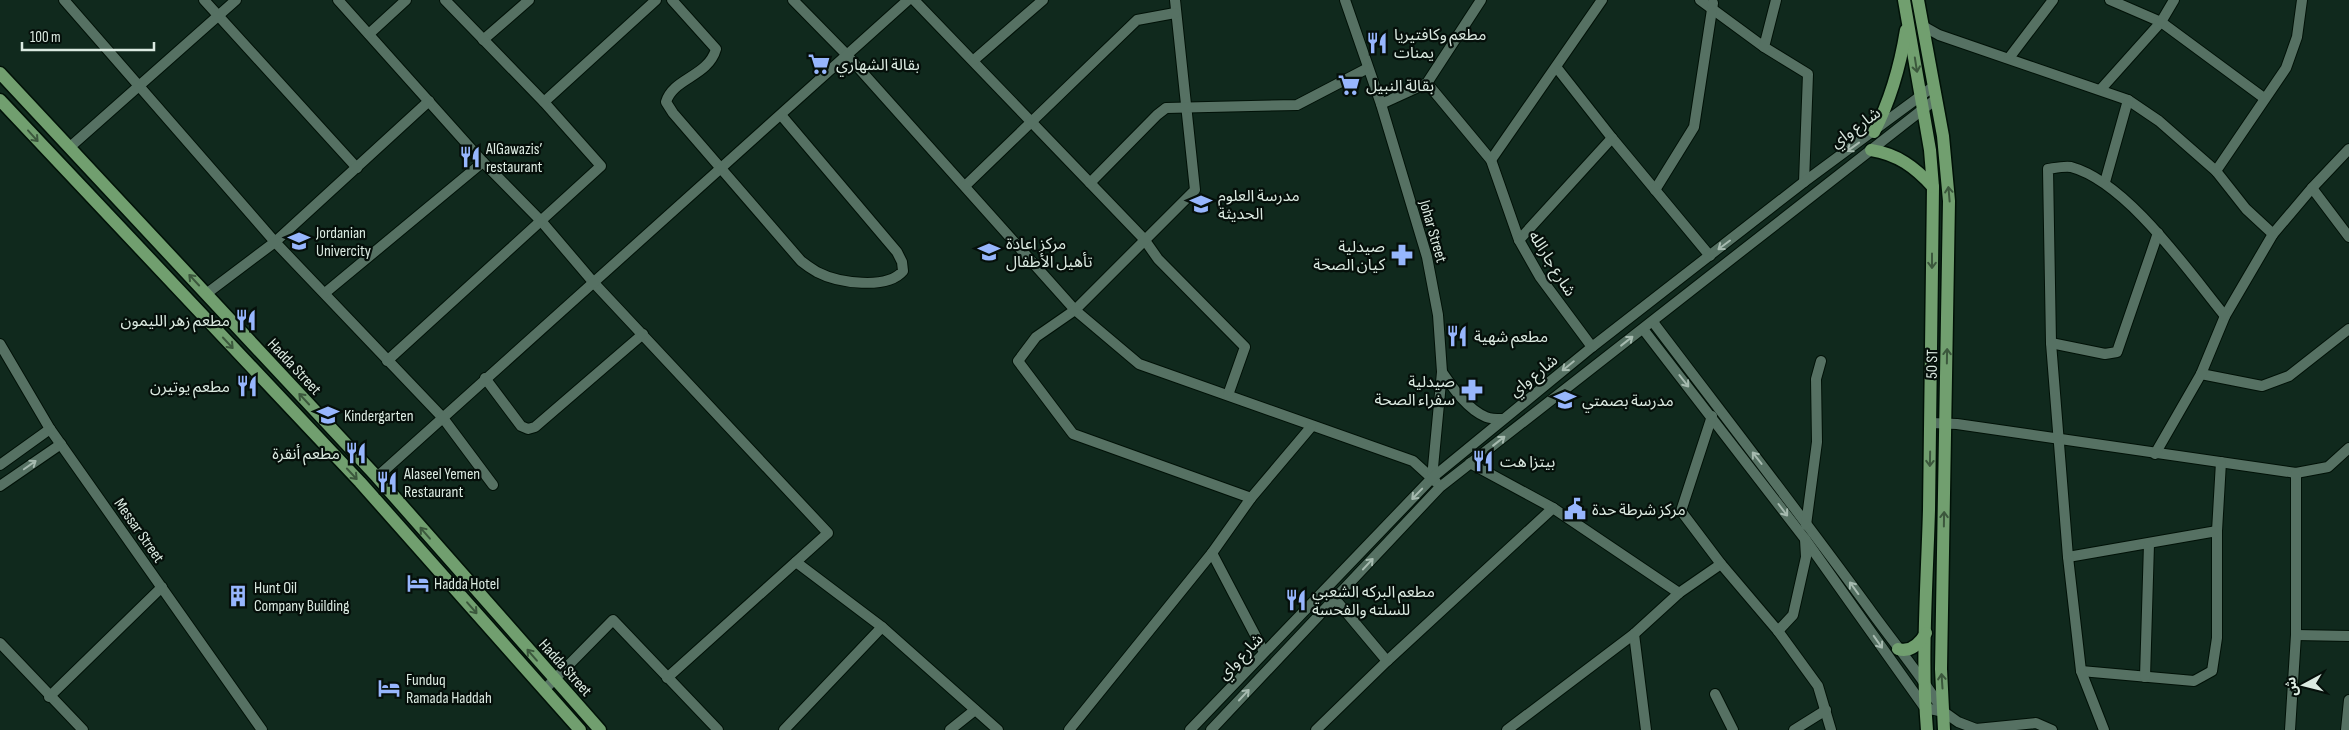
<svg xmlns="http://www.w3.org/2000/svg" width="2349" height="730" viewBox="0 0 2349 730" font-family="'Sofia Sans Condensed','Noto Sans Arabic',sans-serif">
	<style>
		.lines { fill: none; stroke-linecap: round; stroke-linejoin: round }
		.minor-casing { stroke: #001107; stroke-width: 12 }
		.major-casing { stroke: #001107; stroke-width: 15 }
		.minor { stroke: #567163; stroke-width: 10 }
		.major { stroke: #719f6f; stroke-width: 12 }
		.oneway { stroke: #3b573c }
		.oneway2 { stroke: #a6baaf }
		.labels { text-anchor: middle; stroke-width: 4.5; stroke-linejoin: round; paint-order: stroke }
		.poi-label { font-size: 16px; fill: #dbeae1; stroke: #050f0a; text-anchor: start }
		.street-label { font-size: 16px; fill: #dbeae1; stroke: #050f0a }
	</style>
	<rect width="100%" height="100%" fill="#10291d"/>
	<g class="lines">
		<!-- minor casing -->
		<g class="minor-casing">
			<g id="minor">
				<polyline points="64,0 275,242 443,418 493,485"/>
				<polyline points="204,0 357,168"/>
				<polyline points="338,0 483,162 542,222 594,283 828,533 667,678"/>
				<path d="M672,0l44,49c-8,28 -43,29 -50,53l7,11 128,148c5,4 11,8 16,11 21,11 70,18 86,-1l-1,-9 -5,-10 -116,-137"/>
				<polyline points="793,0 847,55 1075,310 1139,364 1413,461 1436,482"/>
				<polyline points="914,0 1144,239 1158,259 1245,347 1228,395"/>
				<polyline points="1175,0 1195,190 1075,310 1036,337 1018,361 1073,434 1251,498"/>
				<polyline points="1345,0 1381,104 1427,257 1438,315 1442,372 1432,478"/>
				<polyline points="1700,0 1764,47 1808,74 1804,182"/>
				<polyline points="2110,0 2161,22 2264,98"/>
				<polyline points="1923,26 1939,35 2128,100 2159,121 2216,171 2246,209 2273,234"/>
				<polyline points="369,34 406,0"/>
				<polyline points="483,40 529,0"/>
				<polyline points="1764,47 1776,0"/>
				<polyline points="2009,58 2053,0"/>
				<polyline points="974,60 1043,0"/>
				<polyline points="1557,68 1612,138 1710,256"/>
				<polyline points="1427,83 1491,160 1519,240 1540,277 1592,347"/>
				<polyline points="2101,89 2161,22 2174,0"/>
				<polyline points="544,102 656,0"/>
				<polyline points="1381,104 1427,83 1481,0"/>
				<polyline points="70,147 236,0"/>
				<polyline points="1491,160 1602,0"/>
				<polyline points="2216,171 2286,68 2297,37 2302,0"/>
				<polyline points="2105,182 2128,100"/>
				<polyline points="1090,183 1157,115 1166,108 1297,105 1368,68"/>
				<polyline points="965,186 1137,20 1175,13"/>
				<polyline points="2312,188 2349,237"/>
				<polyline points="1655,190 1694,127 1713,3"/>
				<polyline points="1519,240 1612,138"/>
				<polyline points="325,293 483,162"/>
				<polyline points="206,294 275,242 429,101"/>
				<path d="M1653,322c72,95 145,189 215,285 25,35 53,68 75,104"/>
				<polyline points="1643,329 1805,539 1925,708 1944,712 1958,722 1976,729 2036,723 2052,730"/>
				<polyline points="2051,343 2105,354 2117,352 2158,233"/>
				<polyline points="0,344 50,429 262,730"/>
				<polyline points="387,361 601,166 544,102 445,0"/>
				<path d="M1442,372c11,16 25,37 44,45 5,2 11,2 16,2"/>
				<polyline points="2201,374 2262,386 2289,376 2349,329"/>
				<polyline points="485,378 521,426 528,429 535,427 643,334"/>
				<polyline points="1712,416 1681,511 1721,564 1778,631 1818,686 1831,730"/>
				<polyline points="1931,423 1957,424 2296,473 2328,467 2349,448"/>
				<polyline points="2155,454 2201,374 2225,316 2273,234 2312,188 2349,149"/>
				<polyline points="1470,463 1553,508 1679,593"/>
				<polyline points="0,465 50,429"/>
				<polyline points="377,477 908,0"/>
				<polyline points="0,486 61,444"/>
				<polyline points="1806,525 1817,442 1816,379 1821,361"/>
				<polyline points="2068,557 2217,531"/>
				<polyline points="796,562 882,627 998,730"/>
				<polyline points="1335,599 1387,661"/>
				<polyline points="1778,631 1793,615 1806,557 1805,539"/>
				<polyline points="1634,634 1646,730"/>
				<polyline points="2296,635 2349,636"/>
				<polyline points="0,643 83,730"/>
				<polyline points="1264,652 1212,553 1251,498 1311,427"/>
				<polyline points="2081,671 2194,681 2212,671 2217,638 2217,531 2221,462"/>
				<polyline points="2145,677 2149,544"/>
				<polyline points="544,690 613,620 718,730"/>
				<polyline points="1715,694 1733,730"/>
				<polyline points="49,697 162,587"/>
				<polyline points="784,730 882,627"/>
				<polyline points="950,730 975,710"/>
				<polyline points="1069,730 1212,553"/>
				<polyline points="1190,730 1432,478 1592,347 1804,182 1934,86"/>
				<polyline points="1211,730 1440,487 1936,99"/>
				<polyline points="1316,730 1387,661 1553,508"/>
				<polyline points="1507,730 1634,634 1679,593 1721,564"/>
				<polyline points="1794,730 1826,710"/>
				<path d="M2104,730l-23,-59 -13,-114 -17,-214 -3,-174c7,-1 16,-3 23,-2 56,15 118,105 154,149"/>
				<polyline points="2290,730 2296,635 2296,473"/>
				<polyline points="2346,730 2349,700"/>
			</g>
		</g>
		<!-- major casing -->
		<g class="major-casing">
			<g id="major">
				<path d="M1904,0l26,150 3,37c-1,107 -2,215 -4,323 -2,71 -8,150 -2,220"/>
				<polyline points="1918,0 1943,136 1949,201 1941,669 1944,730"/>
				<polyline points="0,73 377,477 600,730"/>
				<polyline points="0,100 360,482 580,730"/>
				<path d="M1874,132c17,-33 26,-65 32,-102"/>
				<path d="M1871,150c26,4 44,17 62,37"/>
				<path d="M1898,649c13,4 22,-6 28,-16"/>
			</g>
		</g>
		<!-- minor -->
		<use href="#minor" class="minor"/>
		<!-- major -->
		<use href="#major" class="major"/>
	</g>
	<!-- one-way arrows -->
	<defs><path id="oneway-shaft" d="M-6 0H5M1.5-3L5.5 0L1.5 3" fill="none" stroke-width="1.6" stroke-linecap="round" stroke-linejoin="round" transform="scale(1.25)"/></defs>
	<g class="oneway">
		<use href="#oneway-shaft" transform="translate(1916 65) rotate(81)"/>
		<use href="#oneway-shaft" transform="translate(33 136) rotate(48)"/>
		<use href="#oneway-shaft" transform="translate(1949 194) rotate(-95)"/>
		<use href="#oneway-shaft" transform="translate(1932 261) rotate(90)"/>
		<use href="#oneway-shaft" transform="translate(194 280) rotate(-133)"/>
		<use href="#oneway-shaft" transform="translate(228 343) rotate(47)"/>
		<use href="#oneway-shaft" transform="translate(1947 356) rotate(-89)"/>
		<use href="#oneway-shaft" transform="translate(304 399) rotate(-133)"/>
		<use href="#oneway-shaft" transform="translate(1930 459) rotate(91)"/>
		<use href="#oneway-shaft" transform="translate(352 474) rotate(47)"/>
		<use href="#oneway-shaft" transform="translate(1944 519) rotate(-89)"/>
		<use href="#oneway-shaft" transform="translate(425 533) rotate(-131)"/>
		<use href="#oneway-shaft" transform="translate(472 608) rotate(49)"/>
		<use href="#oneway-shaft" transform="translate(532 655) rotate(-131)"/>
		<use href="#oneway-shaft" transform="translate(1942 681) rotate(-94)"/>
	</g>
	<g class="oneway2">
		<use href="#oneway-shaft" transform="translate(1853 147) rotate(144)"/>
		<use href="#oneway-shaft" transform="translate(1724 245) rotate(143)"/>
		<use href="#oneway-shaft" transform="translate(1627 341) rotate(-38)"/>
		<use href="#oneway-shaft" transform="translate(1568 366) rotate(141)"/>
		<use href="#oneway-shaft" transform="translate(1684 381) rotate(52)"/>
		<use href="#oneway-shaft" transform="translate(1499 441) rotate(-38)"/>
		<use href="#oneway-shaft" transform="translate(1757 458) rotate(-128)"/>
		<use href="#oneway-shaft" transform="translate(30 465) rotate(-35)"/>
		<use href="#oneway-shaft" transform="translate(1417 494) rotate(134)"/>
		<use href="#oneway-shaft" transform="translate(1783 510) rotate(53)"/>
		<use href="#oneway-shaft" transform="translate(1368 564) rotate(-47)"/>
		<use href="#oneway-shaft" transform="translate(1854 588) rotate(-126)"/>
		<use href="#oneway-shaft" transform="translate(1878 642) rotate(55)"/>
		<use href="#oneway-shaft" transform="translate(1244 695) rotate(-47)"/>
	</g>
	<!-- icons -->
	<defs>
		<g id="restaurant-bare" transform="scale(1.725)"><path d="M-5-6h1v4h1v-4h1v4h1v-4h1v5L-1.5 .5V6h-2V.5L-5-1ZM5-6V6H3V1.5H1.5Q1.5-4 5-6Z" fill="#97b6fd" stroke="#050f0a" stroke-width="2.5" paint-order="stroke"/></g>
		<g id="supermarket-bare" transform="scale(1.725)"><path d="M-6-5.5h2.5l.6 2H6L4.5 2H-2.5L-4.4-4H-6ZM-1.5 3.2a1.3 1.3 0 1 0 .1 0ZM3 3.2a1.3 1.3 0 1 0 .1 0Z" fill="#97b6fd" stroke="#050f0a" stroke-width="2.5" paint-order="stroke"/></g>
		<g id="school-bare" transform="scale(1.725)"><path d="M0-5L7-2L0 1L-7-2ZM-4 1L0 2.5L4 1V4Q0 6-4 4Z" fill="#97b6fd" stroke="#050f0a" stroke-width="2.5" paint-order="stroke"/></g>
		<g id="university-bare" transform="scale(1.725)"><path d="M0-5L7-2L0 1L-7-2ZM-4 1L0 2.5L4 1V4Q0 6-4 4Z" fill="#97b6fd" stroke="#050f0a" stroke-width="2.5" paint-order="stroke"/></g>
		<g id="pharmacy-bare" transform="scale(1.725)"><path d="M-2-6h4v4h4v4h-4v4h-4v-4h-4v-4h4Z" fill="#97b6fd" stroke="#050f0a" stroke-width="2.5" paint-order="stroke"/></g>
		<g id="civic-bare" transform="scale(1.725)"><path d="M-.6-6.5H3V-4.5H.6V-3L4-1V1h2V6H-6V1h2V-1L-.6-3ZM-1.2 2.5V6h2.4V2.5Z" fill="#97b6fd" stroke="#050f0a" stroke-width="2.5" paint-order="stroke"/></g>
		<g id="hotel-bare" transform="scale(1.725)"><path d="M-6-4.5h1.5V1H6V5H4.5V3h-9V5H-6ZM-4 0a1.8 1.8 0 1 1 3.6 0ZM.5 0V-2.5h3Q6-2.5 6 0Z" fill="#97b6fd" stroke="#050f0a" stroke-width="2.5" paint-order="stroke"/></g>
		<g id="building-bare" transform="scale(1.725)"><path d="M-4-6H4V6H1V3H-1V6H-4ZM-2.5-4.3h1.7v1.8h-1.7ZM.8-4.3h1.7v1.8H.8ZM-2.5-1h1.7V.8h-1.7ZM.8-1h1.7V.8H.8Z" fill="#97b6fd" stroke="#050f0a" stroke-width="2.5" paint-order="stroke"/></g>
	</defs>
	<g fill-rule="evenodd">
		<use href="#restaurant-bare" x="1377" y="43"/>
		<use href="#supermarket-bare" x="819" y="64"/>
		<use href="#supermarket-bare" x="1349" y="85"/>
		<use href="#restaurant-bare" x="470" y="157"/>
		<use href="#school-bare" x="1201" y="204"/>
		<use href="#university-bare" x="299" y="241"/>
		<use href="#school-bare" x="989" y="252"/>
		<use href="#pharmacy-bare" x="1402" y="255"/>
		<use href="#restaurant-bare" x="246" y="320"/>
		<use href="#restaurant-bare" x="1457" y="336"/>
		<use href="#restaurant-bare" x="247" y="386"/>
		<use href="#pharmacy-bare" x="1472" y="390"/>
		<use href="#school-bare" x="1565" y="400"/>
		<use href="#school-bare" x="328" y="415"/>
		<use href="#restaurant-bare" x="356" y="453"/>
		<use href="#restaurant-bare" x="1483" y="461"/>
		<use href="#restaurant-bare" x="387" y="482"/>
		<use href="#civic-bare" x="1575" y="509"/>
		<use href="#hotel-bare" x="418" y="583"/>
		<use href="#building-bare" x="238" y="596"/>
		<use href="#restaurant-bare" x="1296" y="600"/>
		<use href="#hotel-bare" x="389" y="688"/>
	</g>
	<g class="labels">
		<!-- poi labels -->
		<g class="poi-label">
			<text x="1394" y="40">مطعم وكافتيريا<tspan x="1394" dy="18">يمنات</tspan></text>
			<text x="836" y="70">بقالة الشهاري</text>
			<text x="1366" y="91">بقالة النبيل</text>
			<text x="486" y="154">AlGawazis’<tspan x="486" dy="18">restaurant</tspan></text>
			<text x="1218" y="201">مدرسة العلوم<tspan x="1218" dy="18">الحديثة</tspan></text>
			<text x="316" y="238">Jordanian<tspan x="316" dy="18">Univercity</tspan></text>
			<text x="1006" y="249">مركز اعادة<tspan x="1006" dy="18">تأهيل الأطفال</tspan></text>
			<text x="1385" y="252" text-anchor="end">صيدلية<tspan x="1385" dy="18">كيان الصحة</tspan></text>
			<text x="230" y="326" text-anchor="end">مطعم زهر الليمون</text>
			<text x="1474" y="342">مطعم شهية</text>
			<text x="1455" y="387" text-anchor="end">صيدلية<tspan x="1455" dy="18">سفراء الصحة</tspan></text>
			<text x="230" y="392" text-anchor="end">مطعم يوتيرن</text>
			<text x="1582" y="406">مدرسة بصمتي</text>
			<text x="344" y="421">Kindergarten</text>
			<text x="340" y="459" text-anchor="end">مطعم أنقرة</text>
			<text x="1500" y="467">بيتزا هت</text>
			<text x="404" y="479">Alaseel Yemen<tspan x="404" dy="18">Restaurant</tspan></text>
			<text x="1592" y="515">مركز شرطة حدة</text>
			<text x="434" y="589">Hadda Hotel</text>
			<text x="254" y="593">Hunt Oil<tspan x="254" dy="18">Company Building</tspan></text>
			<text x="1312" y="597">مطعم البركه الشعبي<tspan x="1312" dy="18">للسلته والفحسه</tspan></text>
			<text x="406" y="685">Funduq<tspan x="406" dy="18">Ramada Haddah</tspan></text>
		</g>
		<!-- street labels -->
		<g class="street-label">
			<text transform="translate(1855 127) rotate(-36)" y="6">شارع واي</text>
			<text transform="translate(1434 231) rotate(74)" y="6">Johar Street</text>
			<text transform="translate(1553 263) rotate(58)" y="6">شارع جارالله</text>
			<text transform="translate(1931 364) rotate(-89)" y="6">50 ST</text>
			<text transform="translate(295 366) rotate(47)" y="6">Hadda Street</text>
			<text transform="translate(1533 375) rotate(-39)" y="6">شارع واي</text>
			<text transform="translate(140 530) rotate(55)" y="6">Messar Street</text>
			<text transform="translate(1240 656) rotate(-46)" y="6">شارع واي</text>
			<text transform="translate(566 667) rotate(48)" y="6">Hadda Street</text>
		</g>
	</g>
	<!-- north arrow -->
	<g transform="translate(2304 685) rotate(263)" stroke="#050f0a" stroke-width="4" paint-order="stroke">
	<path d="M0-4L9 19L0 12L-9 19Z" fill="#dbeae1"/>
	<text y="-8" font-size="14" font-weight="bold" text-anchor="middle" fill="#dbeae1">ش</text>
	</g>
	<!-- scale -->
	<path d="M22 42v8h132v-8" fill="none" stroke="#dbeae1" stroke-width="2.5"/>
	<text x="30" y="42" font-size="15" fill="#dbeae1" stroke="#050f0a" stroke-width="4" paint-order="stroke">100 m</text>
</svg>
